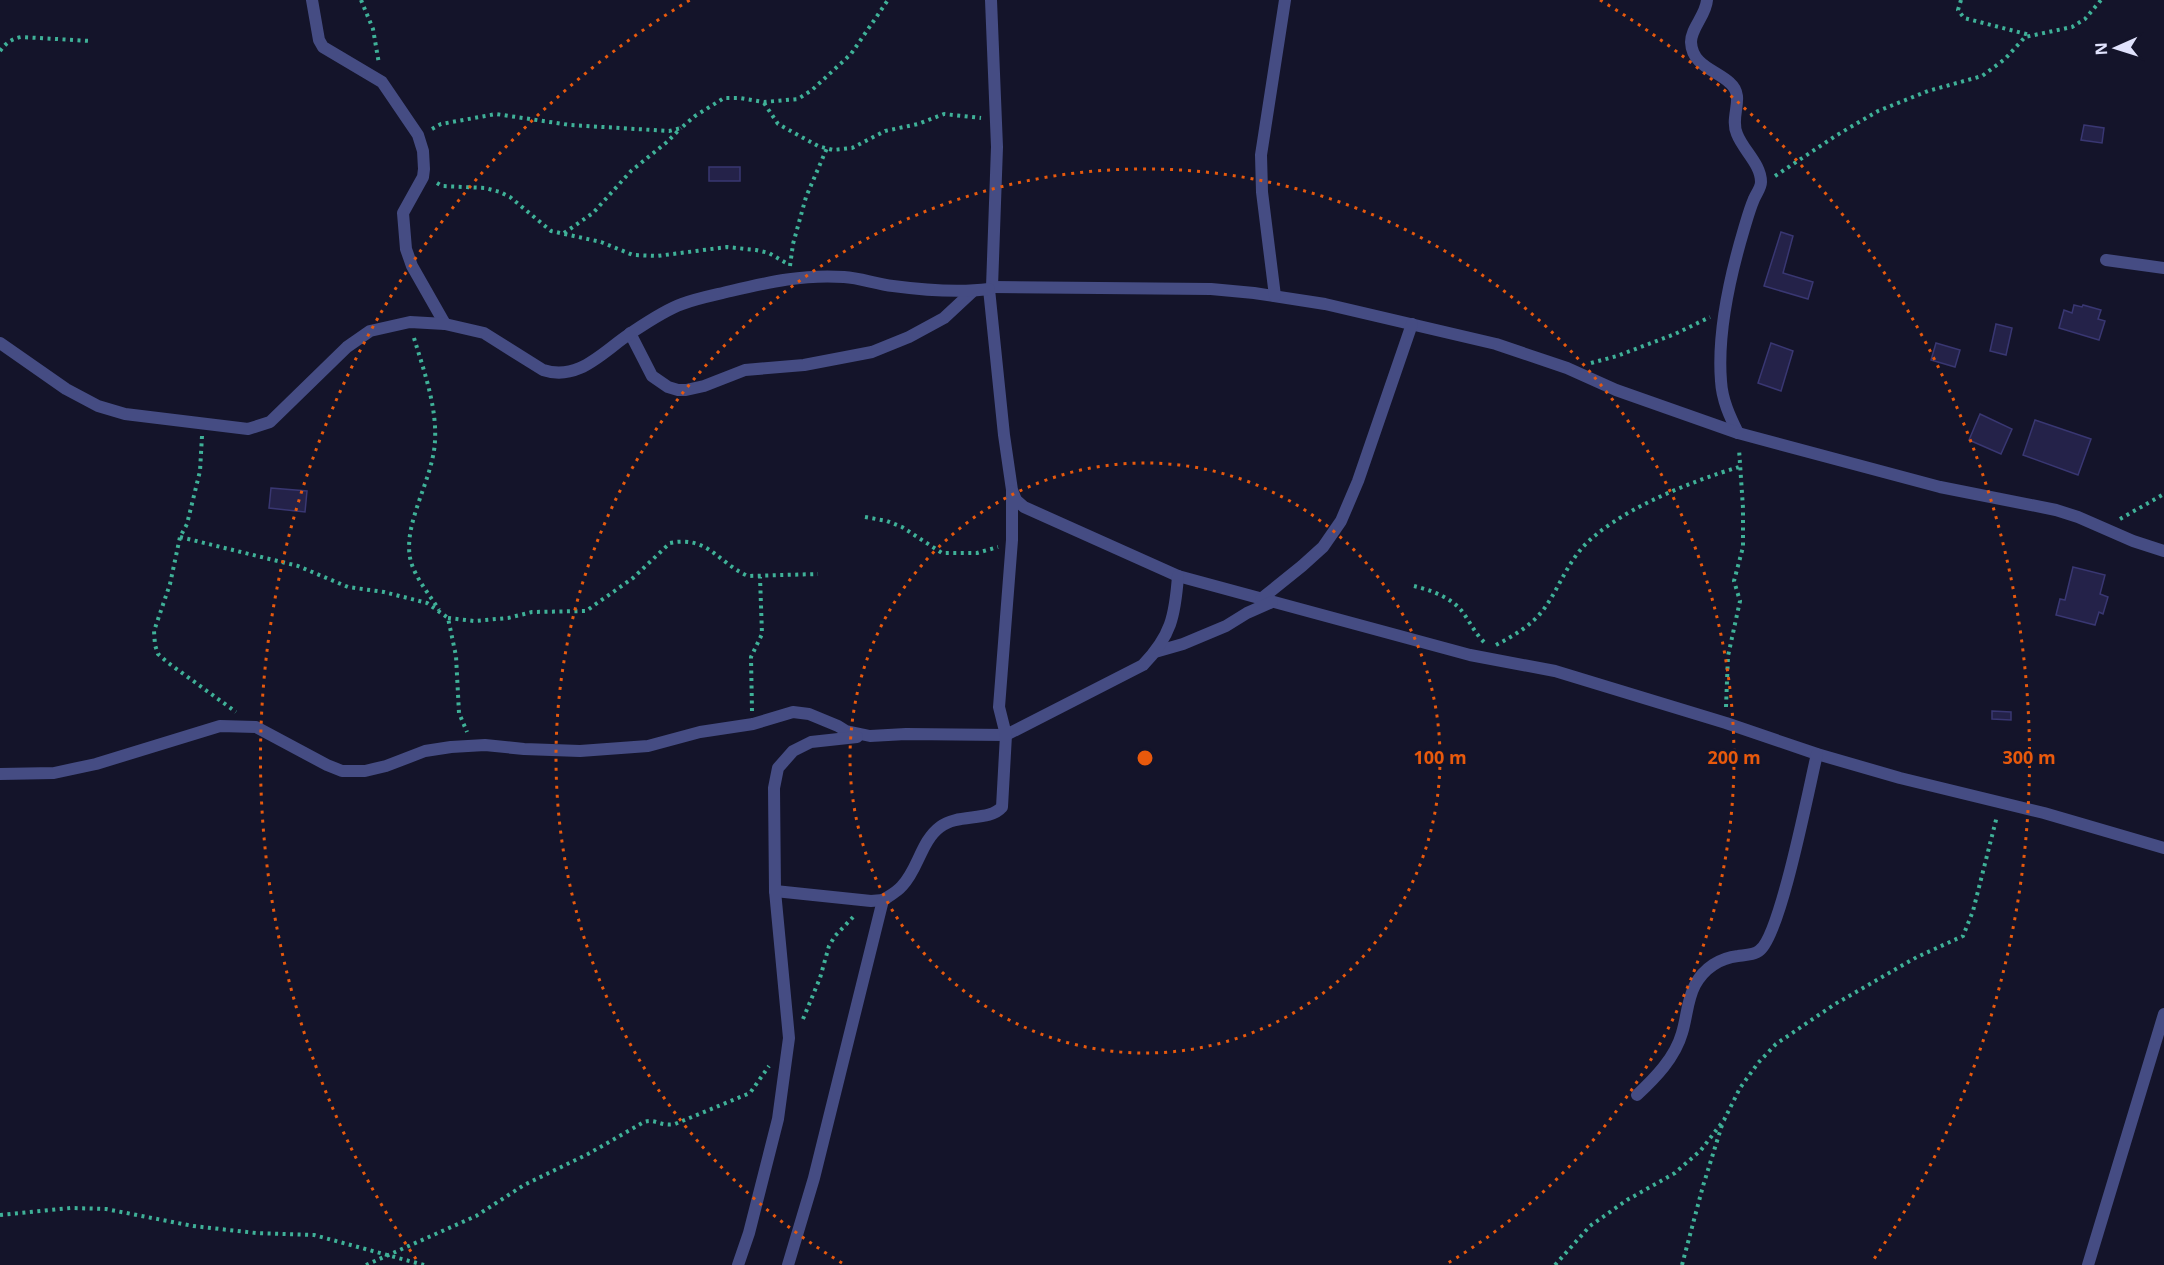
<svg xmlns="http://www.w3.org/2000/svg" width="2164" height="1265" viewBox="0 0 2164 1265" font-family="'Open Sans',sans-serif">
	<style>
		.building { fill: #242249; stroke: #393772; stroke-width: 1.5 }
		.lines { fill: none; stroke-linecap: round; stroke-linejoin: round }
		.path { stroke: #3fb198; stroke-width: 4; stroke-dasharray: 3 4.5; stroke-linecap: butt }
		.street { stroke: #454c83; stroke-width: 12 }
		.ring { fill: none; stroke: #e8590c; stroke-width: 3; stroke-dasharray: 3 6 }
		.centre { fill: #e8590c; stroke: #14142a; stroke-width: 3 }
		.ring-label { font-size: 18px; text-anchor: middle; font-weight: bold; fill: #e8590c; stroke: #14142a; stroke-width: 4.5; stroke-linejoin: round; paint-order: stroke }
	</style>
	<rect width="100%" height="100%" fill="#14142a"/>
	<!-- building -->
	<g class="building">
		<polygon points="2084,125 2104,128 2102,143 2081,140"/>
		<rect x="709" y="167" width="31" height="14"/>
		<polygon points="1781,232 1793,236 1783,273 1813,282 1808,299 1764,286"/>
		<polygon points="2074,305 2082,307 2083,305 2101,310 2098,319 2105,321 2099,340 2059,328 2064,310 2072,313"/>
		<polygon points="1996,324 2012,328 2006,355 1990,351"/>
		<polygon points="1771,343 1793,351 1781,391 1758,383"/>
		<polygon points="1936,343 1960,350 1955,367 1931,360"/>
		<polygon points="1980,414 2012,429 2001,454 1969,440"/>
		<polygon points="2035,420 2091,439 2078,475 2023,455"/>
		<polygon points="271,488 307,491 305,512 269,508"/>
		<polygon points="2073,567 2105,575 2100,594 2108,597 2103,614 2099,612 2095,625 2056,615 2060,599 2065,600"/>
		<polygon points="1992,711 2011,712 2011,720 1992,719"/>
	</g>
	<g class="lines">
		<!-- path -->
		<g class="path">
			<polyline points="361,0 373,29 379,64"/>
			<polyline points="1961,0 1958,10 1964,18 2030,35"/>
			<path d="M0,51c6,-8 11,-12 21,-14l70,4"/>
			<polyline points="764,103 778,124 818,146 833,150 852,148 885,131 918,124 944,114 981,118"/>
			<polyline points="432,129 441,124 496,114 570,125 669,131 681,128 695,116 724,98 740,98 764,102 798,99 812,90 851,54 888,0"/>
			<polyline points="1775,176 1837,135 1878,111 1928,91 1982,76 2005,59 2025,37 2072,27 2085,19 2101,0"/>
			<polyline points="437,183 442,186 485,188 500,192 510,197 551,231 601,242 633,255 657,256 727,247 756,250 769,253 788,264"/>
			<polyline points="564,233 593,213 631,171 667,142 681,128"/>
			<polyline points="790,266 793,244 806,197 827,148"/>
			<path d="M414,338c10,33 23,69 21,103 -2,40 -34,84 -24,121 5,17 19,33 28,48"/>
			<polyline points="1591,363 1617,356 1675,334 1710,317"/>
			<polyline points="202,436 200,471 187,524 180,537 170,584 154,631 155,645 158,654 167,662 236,712"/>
			<polyline points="865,517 887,521 902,527 942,553 977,553 998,547"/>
			<polyline points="2120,519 2164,494"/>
			<polyline points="180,537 298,566 348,587 384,592 427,603 448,618 456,656 459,713 467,732"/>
			<path d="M1414,586c16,4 36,11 47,24 8,10 13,22 23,32"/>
			<path d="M448,618l26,3 34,-3 24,-6 54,-1 47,-33 37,-35c38,-8 48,20 78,33l70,-2"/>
			<path d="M1496,645c19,-10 38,-21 50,-39 13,-19 21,-41 36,-58 33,-37 110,-67 157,-81"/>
			<polyline points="1726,707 1728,656 1740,601 1734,581 1743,547 1743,508 1739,449"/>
			<polyline points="752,711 751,657 762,634 760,577"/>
			<polyline points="803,1019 820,978 829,946 835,936 855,915"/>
			<polyline points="0,1215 71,1208 106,1209 193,1226 256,1233 314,1235 424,1265"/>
			<path d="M366,1265l110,-49 48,-31 64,-31 56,-32c11,-4 17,5 31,2l75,-31 19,-27"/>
			<polyline points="1555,1265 1590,1226 1627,1200 1675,1173 1701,1150 1724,1120 1740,1088 1758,1063 1776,1044 1835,1004 1917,957 1963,936 1973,911 1997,816"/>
			<polyline points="1682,1265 1703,1186 1722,1125"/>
		</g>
		<!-- street -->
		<g class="street">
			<polyline points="312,0 319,40 323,47 382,82 418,135 423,151 424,169 423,177 403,213 406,249 412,266 445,324"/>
			<polyline points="991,0 997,147 992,287 989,289 1004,435 1012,490 1016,500 1024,507 1178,576 1470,655 1555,671 1726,723 1817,754 1900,778 2044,813 2164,848"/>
			<path d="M1707,0c-1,15 -16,28 -16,42 1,24 25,28 39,41 16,14 -1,33 7,51 6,16 24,30 24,48 0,6 -5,12 -7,17 -4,9 -7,20 -10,30 -14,47 -27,103 -23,152 1,19 9,36 17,52"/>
			<polyline points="2106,260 2164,268"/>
			<polyline points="992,287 1211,289 1254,293 1325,304 1496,344 1567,368 1616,390 1738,433 1940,487 2056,510 2078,517 2133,541 2164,551"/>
			<polyline points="1275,296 1262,192 1261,155 1285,0"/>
			<polyline points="630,333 652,376 668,387 678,390 686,390 704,386 745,370 804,365 872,352 909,337 944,318 973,291"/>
			<path d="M0,343l66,46 32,17 27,8 123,15 22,-7 77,-75 23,-16 40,-9 35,2 39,9 59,37c36,12 60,-19 88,-37 15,-10 34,-23 51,-29 16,-6 33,-9 49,-13 38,-9 74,-17 113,-14 16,1 32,7 49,9 30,4 65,7 96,3"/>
			<polyline points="1261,599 1302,566 1323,547 1341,521 1358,481 1412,324"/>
			<polyline points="1155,652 1183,644 1226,626 1247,613 1272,602"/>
			<path d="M0,774l54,-1 42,-9 124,-38 36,1 71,38 15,6h23l21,-5 39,-15 26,-4 34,-2 39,4 56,2 68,-5 52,-14 53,-8 40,-12 16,2 29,12 8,5 24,5 36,-2 100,1 137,-70c28,-29 32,-49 35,-89"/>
			<polyline points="775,891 871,901 883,900"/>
			<path d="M1637,1095c18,-17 38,-37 45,-62 5,-16 5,-33 13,-48 9,-17 25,-27 43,-29 7,-1 17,-1 22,-6 21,-17 49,-163 57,-196"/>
			<polyline points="738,1265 749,1233 778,1119 789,1038 775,891 774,788 778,768 793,751 811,742 857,737"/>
			<path d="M788,1265l26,-87 69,-278c6,-4 14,-8 19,-14 16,-16 19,-45 38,-59 18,-14 49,-5 62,-20l4,-72 -7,-28 13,-167v-49"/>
			<polyline points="2088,1265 2164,1014"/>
		</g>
	</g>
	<!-- distance rings -->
	<g class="ring">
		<circle cx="1145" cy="758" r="295"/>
		<path d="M842 1263A589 589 0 1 1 1448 1263"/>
		<path d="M416 1259A884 884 0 0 1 690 0M1600 0A884 884 0 0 1 1874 1259"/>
	</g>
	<circle cx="1145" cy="758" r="9" class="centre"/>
	<g class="ring-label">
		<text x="1440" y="764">100 m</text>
		<text x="1734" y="764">200 m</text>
		<text x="2029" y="764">300 m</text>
	</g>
	<!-- north arrow -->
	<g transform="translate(2116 48) rotate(267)" stroke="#14142a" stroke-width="4.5" paint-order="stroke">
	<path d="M0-4.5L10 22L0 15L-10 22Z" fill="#e0e2fc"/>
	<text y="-9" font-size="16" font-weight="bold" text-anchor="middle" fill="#e0e2fc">N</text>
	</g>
</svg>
